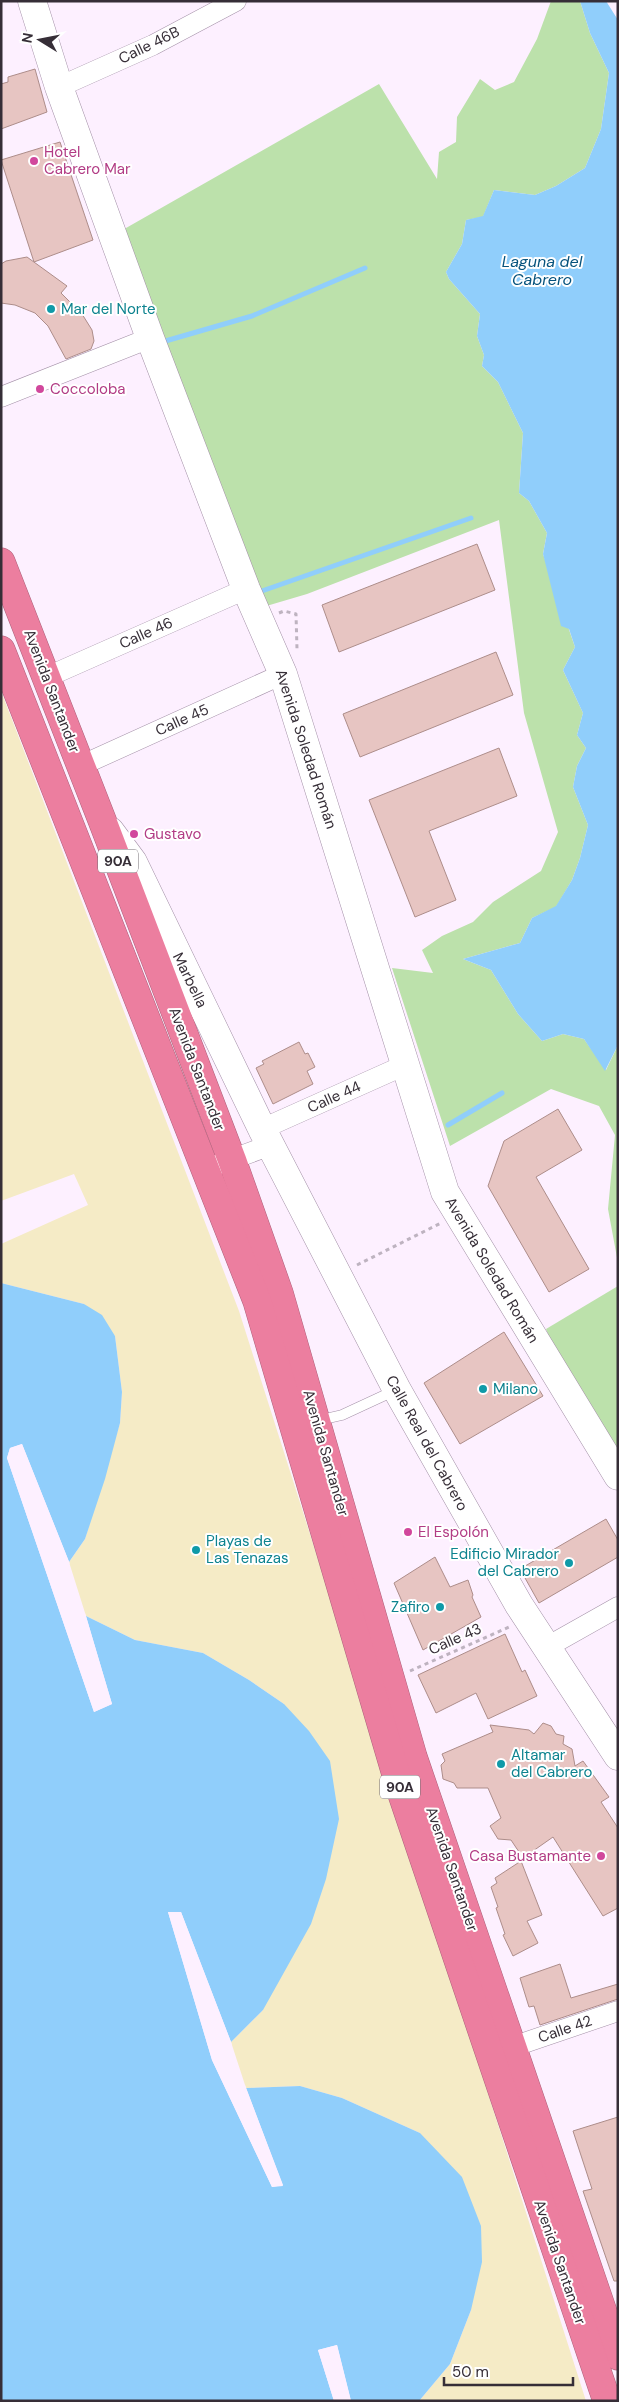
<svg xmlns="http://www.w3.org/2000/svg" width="619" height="2402" viewBox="0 0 619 2402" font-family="'DM Sans',sans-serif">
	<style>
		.green { fill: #bce1ab }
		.sand { fill: #f5ebc6 }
		.water { fill: #90cefb }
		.pier { fill: #fdf0ff }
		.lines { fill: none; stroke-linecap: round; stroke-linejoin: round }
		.stream { stroke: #90cefb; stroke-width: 5 }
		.building { fill: #e7c5c2; stroke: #ad8d8a }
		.lane-casing { stroke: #a491a8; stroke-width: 11 }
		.street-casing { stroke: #a491a8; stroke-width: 21 }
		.secondary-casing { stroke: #a491a8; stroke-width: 29 }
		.highway-casing { stroke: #ac627b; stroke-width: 29 }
		.path { stroke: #beb3c0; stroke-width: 3; stroke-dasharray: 4 4; stroke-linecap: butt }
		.lane { stroke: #fff; stroke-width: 10 }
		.street { stroke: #fff; stroke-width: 20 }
		.secondary { stroke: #fff; stroke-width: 28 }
		.highway { stroke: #ec7e9f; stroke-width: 28 }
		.hotel-dot { fill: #d1479c; stroke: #fff; stroke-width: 2 }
		.culture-dot { fill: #0f9aa8; stroke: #fff; stroke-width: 2 }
		.labels { text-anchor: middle; stroke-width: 4; stroke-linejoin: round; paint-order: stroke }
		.shield { fill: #fff; stroke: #726d73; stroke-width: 1 }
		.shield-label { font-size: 14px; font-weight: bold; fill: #362e37 }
		.street-label { font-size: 15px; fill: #362e37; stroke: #fff }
		.hotel-label { font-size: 15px; fill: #b23c85; stroke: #fff; text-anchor: start }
		.culture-label { font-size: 15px; fill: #0d838f; stroke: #fff; text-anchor: start }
		.water-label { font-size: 16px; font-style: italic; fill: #06537d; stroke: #fff }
	</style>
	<rect width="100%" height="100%" fill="#fdf0ff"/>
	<!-- green -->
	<g class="green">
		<polygon points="551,1 580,1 590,33 609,73 601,129 585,168 556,186 535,195 494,190 483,217 466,220 462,244 446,272 449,279 480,314 477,336 484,355 482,366 498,382 523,433 519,493 529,501 547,533 543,554 575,647 563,670 583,713 577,735 586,748 577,766 573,787 588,825 580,858 572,880 556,907 532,918 520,943 463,959 491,970 518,1014 542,1041 563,1034 584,1039 606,1070 618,1045 618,1263 608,1209 615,1135 599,1106 551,1089 450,1146 392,968 433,973 422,950 442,936 473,922 493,902 541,871 558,832 524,713 499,520 307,594 263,607 119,232 379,84 437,179 439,152 456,142 457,117 480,79 495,90 514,82 537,39"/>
		<polygon points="618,1286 618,1458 558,1359 546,1329"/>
	</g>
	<!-- sand -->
	<polygon class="sand" points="1,691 239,1311 586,2401 419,2401 450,2364 471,2310 420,2133 342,2098 300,2086 246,2088 231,2042 263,2010 284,1704 249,1680 203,1653 135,1640 86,1616 69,1562 85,1539 120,1423 122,1392 115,1336 84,1304 1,1283 1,1244 88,1205 74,1174 1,1201"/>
	<!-- water -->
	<g class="water">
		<polygon points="580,1 606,1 618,20 618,1045 605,1071 584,1039 563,1034 542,1041 518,1014 491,970 463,959 520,943 532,918 556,906 572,880 580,858 588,825 573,787 577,766 586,748 577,735 583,713 563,670 575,647 569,629 561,626 543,554 547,533 529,501 519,493 523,433 498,382 482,366 484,355 477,336 480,314 449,279 446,272 462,244 466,220 483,216 494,190 535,195 556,186 585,168 601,129 609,73 590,33"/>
		<polygon points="1,1283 84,1304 102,1315 115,1336 122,1392 120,1423 105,1479 85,1539 69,1562 22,1444 10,1448 7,1458 94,1712 112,1704 86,1616 135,1640 203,1653 249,1680 284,1704 309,1731 330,1761 339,1819 326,1879 311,1924 263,2010 231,2042 181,1912 168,1912 212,2060 272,2187 283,2185 246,2088 300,2086 342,2098 420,2133 462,2177 481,2226 482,2262 471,2310 450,2364 419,2401 351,2401 337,2345 318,2350 334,2401 1,2401"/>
	</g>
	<!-- pier -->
	<g class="pier">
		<polygon points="22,1444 70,1564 66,1562 20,1447 12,1449 10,1458 96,1709 109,1703 83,1617 85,1613 112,1704 94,1712 7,1458 10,1448"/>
		<polygon points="168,1912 181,1912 231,2042 232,2045 229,2043 179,1915 171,1914 215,2059 274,2185 279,2184 243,2089 245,2085 283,2186 272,2187 212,2060"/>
		<polygon points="337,2345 351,2401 348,2401 335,2348 321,2352 336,2401 334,2401 318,2350"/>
	</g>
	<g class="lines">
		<!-- stream -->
		<g class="stream">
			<polyline points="162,342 252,316 365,268"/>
			<polyline points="259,592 471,518"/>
			<polyline points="448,1125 502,1093"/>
		</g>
	</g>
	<!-- building -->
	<g class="building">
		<polygon points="35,69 47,112 1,129 1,84 8,82 8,77"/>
		<polygon points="60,142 93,240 34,262 1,160"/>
		<polygon points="27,257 67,286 61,293 82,314 92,330 94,341 91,349 66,359 48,326 35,313 15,305 1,303 1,264 6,261"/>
		<polygon points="477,544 495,590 339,652 322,605"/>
		<polygon points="496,652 513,695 360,757 343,714"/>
		<polygon points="499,748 517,796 429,831 456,900 415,917 369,800"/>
		<polygon points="299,1042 305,1054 308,1053 315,1067 307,1071 313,1084 273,1104 256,1068 264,1064 262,1061"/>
		<polygon points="558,1109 582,1150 536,1177 589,1269 549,1292 488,1186 504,1141"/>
		<polygon points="504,1332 543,1396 460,1444 424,1383"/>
		<polygon points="606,1519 618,1540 618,1557 539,1603 520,1569"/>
		<polygon points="435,1557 450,1587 468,1580 473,1595 472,1597 481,1617 423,1650 394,1583"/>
		<polygon points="505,1634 522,1672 525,1670 537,1696 488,1719 476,1693 436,1713 418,1675"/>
		<polygon points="543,1723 551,1726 556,1734 564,1736 563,1744 572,1749 575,1766 583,1761 609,1797 601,1802 618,1828 618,1908 603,1916 553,1837 523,1858 511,1840 498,1839 490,1826 501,1818 488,1788 457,1788 454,1783 443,1779 441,1765 445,1761 442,1754 493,1732 490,1725 529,1730 534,1734"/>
		<polygon points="521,1861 542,1915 527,1921 538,1943 513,1956 503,1935 505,1934 496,1908 498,1907 491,1887 497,1883 495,1878"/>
		<polygon points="560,1964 571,1998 618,1984 618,1999 540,2025 534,2006 529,2007 520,1978"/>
		<polygon points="618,2117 618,2281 614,2281 583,2191 592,2189 573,2131"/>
	</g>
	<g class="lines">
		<!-- lane casing -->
		<g class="lane-casing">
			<polyline id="lane" points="316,1421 342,1415 396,1390"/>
		</g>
		<!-- street casing -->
		<g class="street-casing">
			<g id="street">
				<polyline points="59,87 153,45 236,1"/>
				<polyline points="1,397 150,338"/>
				<polyline points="47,677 246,589"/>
				<polyline points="80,766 283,674"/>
				<polyline points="262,1129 405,1065"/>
				<polyline points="219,1164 271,1145"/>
				<polyline points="547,1647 618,1607"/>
				<polyline points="512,2047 618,2011"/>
			</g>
		</g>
		<!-- secondary casing -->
		<g class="secondary-casing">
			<g id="secondary">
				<polyline points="32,1 59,87 150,338 246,589 283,674 445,1192 618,1476"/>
				<polyline points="110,831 133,862 262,1129 397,1390 519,1605 618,1756"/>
			</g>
		</g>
		<!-- highway casing -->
		<g class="highway-casing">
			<g id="highway">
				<polyline points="1,562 102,820 232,1160 279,1293 413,1757 618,2356"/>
				<polyline points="1,650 257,1301 400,1788 607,2401"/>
			</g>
		</g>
		<!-- path -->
		<g class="path">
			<polyline points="279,613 284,611 296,614 297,649"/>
			<polyline points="357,1265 441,1223"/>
			<polyline points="410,1671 509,1627"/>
		</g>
		<!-- lane -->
		<use href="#lane" class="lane"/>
		<!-- street -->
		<use href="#street" class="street"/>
		<!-- secondary -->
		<use href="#secondary" class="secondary"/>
		<!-- highway -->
		<use href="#highway" class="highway"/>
	</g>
	<!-- markers -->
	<g class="hotel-dot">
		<circle cx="34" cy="161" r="5"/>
		<circle cx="40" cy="389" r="5"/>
		<circle cx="134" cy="834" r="5"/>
		<circle cx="408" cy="1532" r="5"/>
		<circle cx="601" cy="1856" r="5"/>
	</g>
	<g class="culture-dot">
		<circle cx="51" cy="309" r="5"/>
		<circle cx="483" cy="1389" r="5"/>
		<circle cx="196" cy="1550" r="5"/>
		<circle cx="569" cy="1563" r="5"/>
		<circle cx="440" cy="1607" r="5"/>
		<circle cx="501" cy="1764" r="5"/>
	</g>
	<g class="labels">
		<!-- shield labels -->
		<g class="shield">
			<rect x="98" y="849.5" width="40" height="23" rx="4"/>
			<rect x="380" y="1775.5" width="40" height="23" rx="4"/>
		</g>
		<g class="shield-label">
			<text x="118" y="866">90A</text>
			<text x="400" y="1792">90A</text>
		</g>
		<!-- street labels -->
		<g class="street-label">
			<text transform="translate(149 45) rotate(-26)" y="5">Calle 46B</text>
			<text transform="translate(146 633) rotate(-24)" y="5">Calle 46</text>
			<text transform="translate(52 691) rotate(69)" y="5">Avenida Santander</text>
			<text transform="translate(182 720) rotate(-24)" y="5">Calle 45</text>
			<text transform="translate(306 749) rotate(72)" y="5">Avenida Soledad Román</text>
			<text transform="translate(190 980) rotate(64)" y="5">Marbella</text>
			<text transform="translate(197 1069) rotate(69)" y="5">Avenida Santander</text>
			<text transform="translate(334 1097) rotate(-24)" y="5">Calle 44</text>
			<text transform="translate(492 1270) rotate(59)" y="5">Avenida Soledad Román</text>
			<text transform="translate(427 1443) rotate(61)" y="5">Calle Real del Cabrero</text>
			<text transform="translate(326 1453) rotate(74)" y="5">Avenida Santander</text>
			<text transform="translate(455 1639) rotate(-24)" y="5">Calle 43</text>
			<text transform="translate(452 1869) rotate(71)" y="5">Avenida Santander</text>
			<text transform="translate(565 2029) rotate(-19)" y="5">Calle 42</text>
			<text transform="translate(560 2262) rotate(71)" y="5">Avenida Santander</text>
		</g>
		<!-- hotel labels -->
		<g class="hotel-label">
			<text x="44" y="157">Hotel<tspan x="44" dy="17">Cabrero Mar</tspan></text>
			<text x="50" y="394">Coccoloba</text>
			<text x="144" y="839">Gustavo</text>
			<text x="418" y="1537">El Espolón</text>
			<text x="591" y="1861" text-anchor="end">Casa Bustamante</text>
		</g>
		<!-- culture labels -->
		<g class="culture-label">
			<text x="61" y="314">Mar del Norte</text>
			<text x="493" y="1394">Milano</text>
			<text x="206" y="1546">Playas de<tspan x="206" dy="17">Las Tenazas</tspan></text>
			<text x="559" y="1559" text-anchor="end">Edificio Mirador<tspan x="559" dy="17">del Cabrero</tspan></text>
			<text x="430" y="1612" text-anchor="end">Zafiro</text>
			<text x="511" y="1760">Altamar<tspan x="511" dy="17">del Cabrero</tspan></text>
		</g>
		<!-- water labels -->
		<g class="water-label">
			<text x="542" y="267">Laguna del<tspan x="542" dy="18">Cabrero</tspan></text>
		</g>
	</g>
	<!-- border -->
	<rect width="619" height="2402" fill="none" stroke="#362e37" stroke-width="5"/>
	<!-- north arrow -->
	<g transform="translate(40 40) rotate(280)" stroke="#ffffff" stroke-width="4" paint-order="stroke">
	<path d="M0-4L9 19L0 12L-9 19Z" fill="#362e37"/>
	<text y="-8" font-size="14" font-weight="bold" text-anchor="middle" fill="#362e37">N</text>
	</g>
	<!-- scale -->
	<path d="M444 2377v8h129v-8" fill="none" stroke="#362e37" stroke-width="2.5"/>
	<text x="452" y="2377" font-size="15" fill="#362e37" stroke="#ffffff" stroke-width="4" paint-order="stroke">50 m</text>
</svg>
